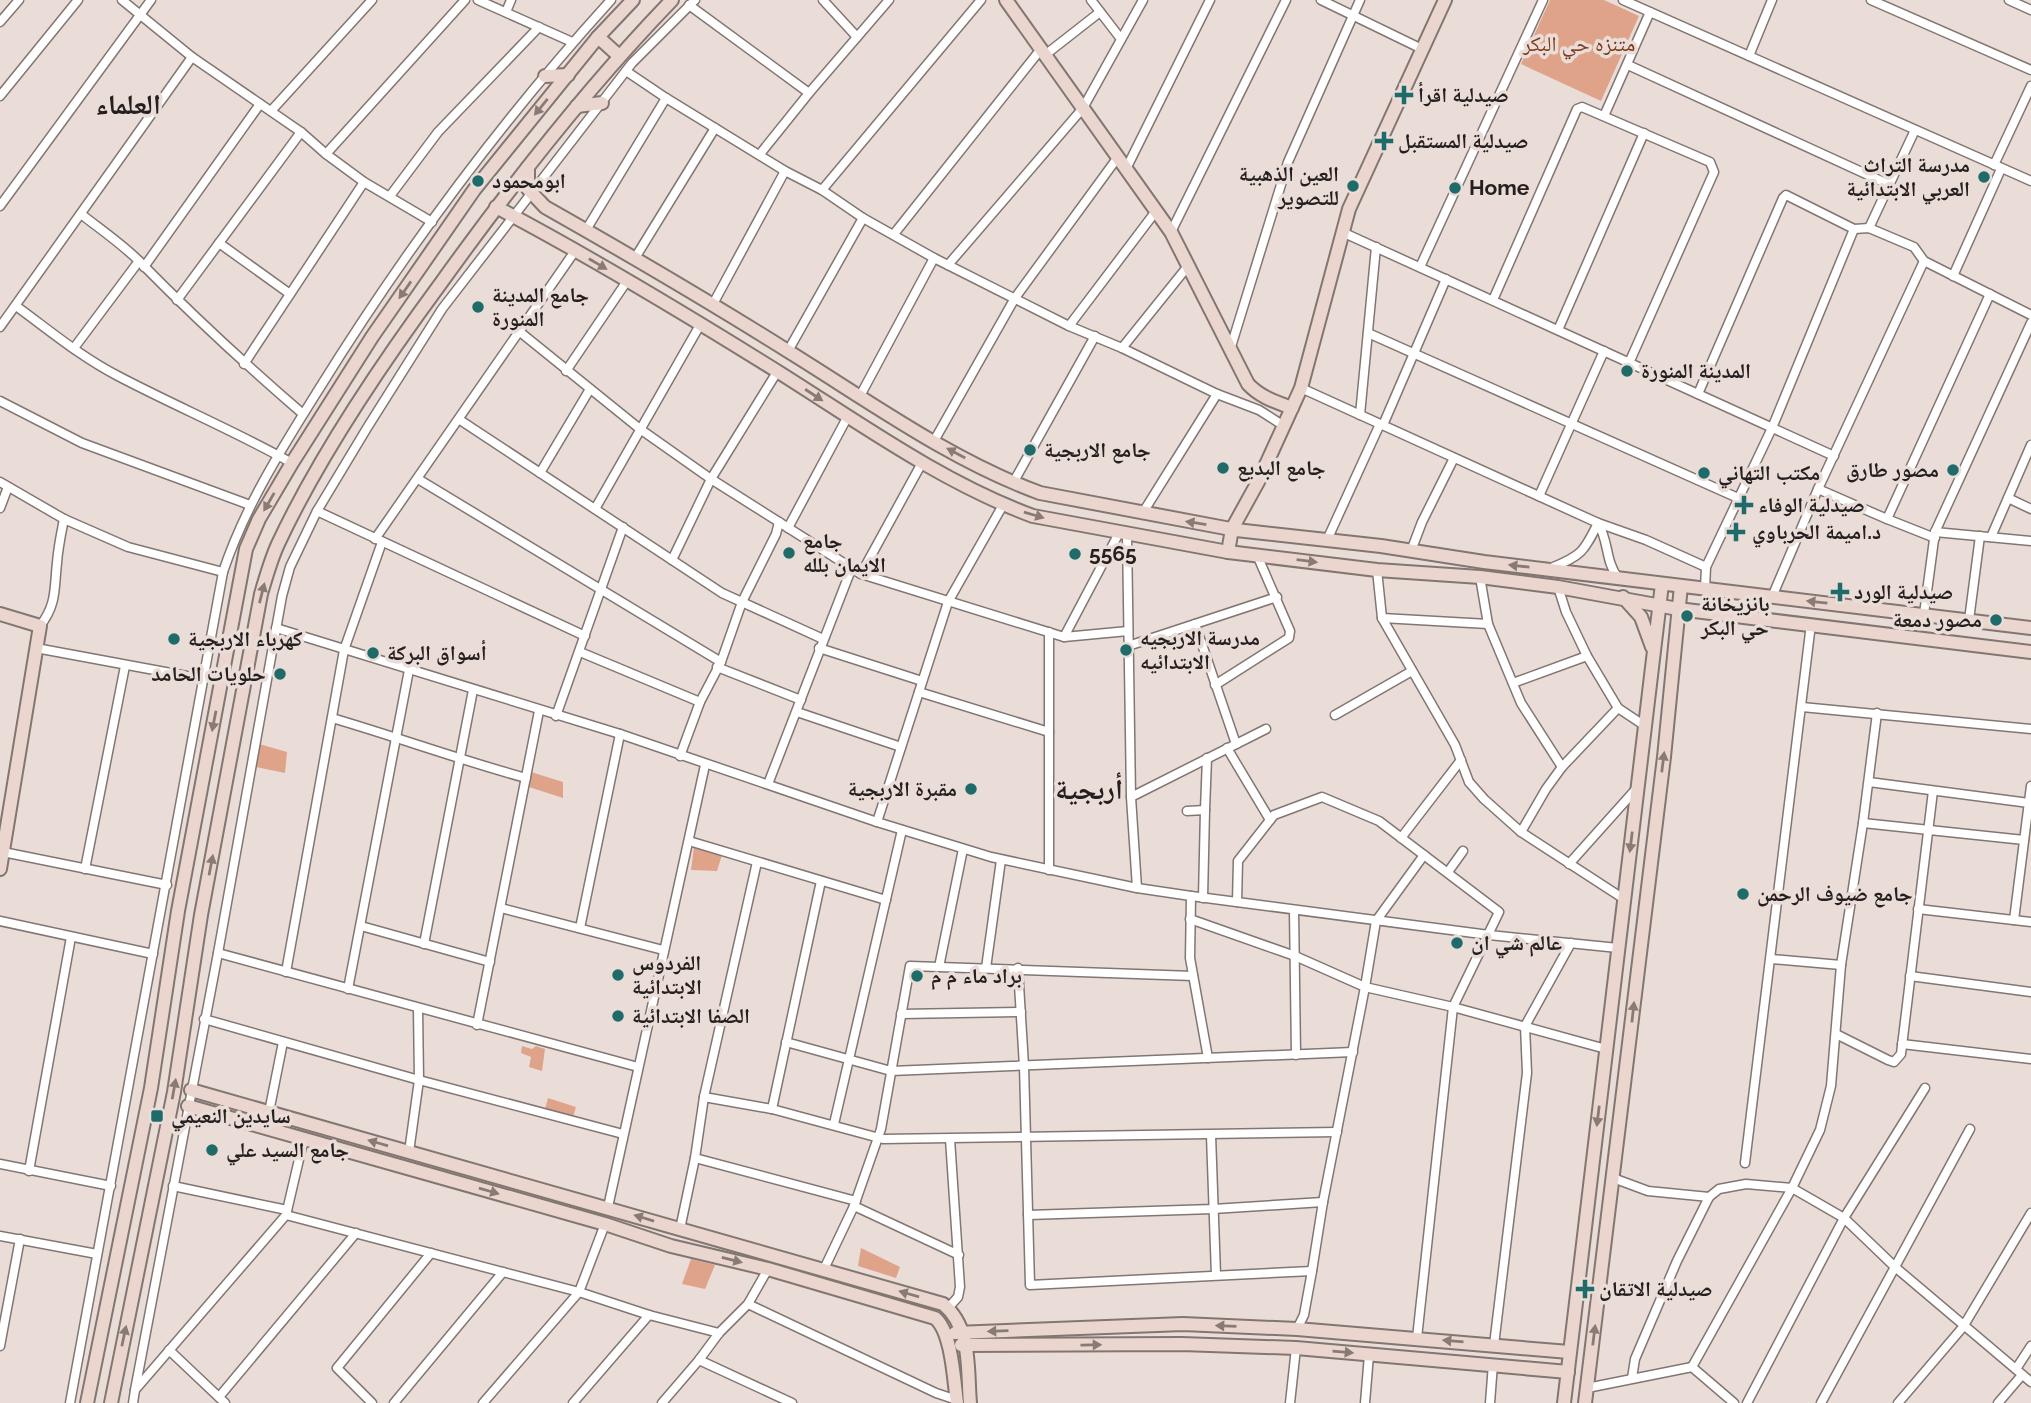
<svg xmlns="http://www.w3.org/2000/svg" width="2031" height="1403" viewBox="0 0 2031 1403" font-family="Raleway,'Noto Naskh Arabic',sans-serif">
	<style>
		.green { fill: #dfa38a }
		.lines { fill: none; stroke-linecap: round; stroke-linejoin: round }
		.street-casing { stroke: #827672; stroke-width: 11 }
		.secondary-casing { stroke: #827672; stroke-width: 16 }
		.street { stroke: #fff; stroke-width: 8 }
		.secondary { stroke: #ead6ce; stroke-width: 12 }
		.oneway { fill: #887b76 }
		.poi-dot { fill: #1f6b6a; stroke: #eaddd8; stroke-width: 2.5 }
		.labels { text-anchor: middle; stroke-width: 7; stroke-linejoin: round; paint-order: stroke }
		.park-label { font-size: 21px; fill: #7d3919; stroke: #eaddd8 }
		.poi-label { font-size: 21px; font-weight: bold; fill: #25201f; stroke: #eaddd8; text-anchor: start }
		.district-label { font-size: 28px; font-weight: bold; fill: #25201f; stroke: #eaddd8 }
	</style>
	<rect width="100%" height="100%" fill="#eaddd8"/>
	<!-- green -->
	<g class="green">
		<polygon points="1550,0 1604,0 1639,16 1601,101 1521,64"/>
		<polygon points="259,744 287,752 285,773 256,767"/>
		<polygon points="531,772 563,782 563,798 529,787"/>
		<polygon points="694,847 722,855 717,871 691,870"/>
		<polygon points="522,1046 532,1049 536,1046 545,1049 542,1071 529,1067 531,1057 521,1053"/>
		<polygon points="548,1098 576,1107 573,1117 545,1109"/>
		<polygon points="861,1248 900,1267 896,1278 858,1266"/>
		<polygon points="691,1259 715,1265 705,1289 682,1284"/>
	</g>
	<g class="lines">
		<!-- street casing -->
		<g class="street-casing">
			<g id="street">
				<polyline points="122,0 192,57 301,132 326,154 364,182 432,222"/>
				<polyline points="478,0 572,42"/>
				<polyline points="823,0 857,37"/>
				<polyline points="1091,0 1121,39"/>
				<polyline points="1321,0 1422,49"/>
				<polyline points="1623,0 2031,181"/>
				<polyline points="1871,0 2031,70"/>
				<polyline points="2009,0 2031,10"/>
				<polyline points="689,5 809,93"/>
				<polyline points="506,12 511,0"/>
				<polyline points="0,22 19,0"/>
				<polyline points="1045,55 1100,12"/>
				<polyline points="1749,56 1772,0"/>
				<polyline points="1628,65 1890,185"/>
				<polyline points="626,71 666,98 785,171 822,190 863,218 934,258 1069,326 1122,348 1217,394 1259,410 1284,426"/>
				<polyline points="0,96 78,0"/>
				<polyline points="271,111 372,0"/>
				<polyline points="1604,116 1650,12"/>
				<polyline points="326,154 465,0"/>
				<polyline points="760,154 809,93 889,0"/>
				<polyline points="1994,165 2031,86"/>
				<polyline points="1126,169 1210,0"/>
				<polyline points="822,190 981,0"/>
				<polyline points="390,196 438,132 539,27"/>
				<polyline points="0,206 151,0"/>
				<path d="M81,214c19,15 41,30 58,47 53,54 107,104 164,153"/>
				<polyline points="1869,228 1915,130"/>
				<polyline points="586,230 666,98"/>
				<polyline points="1171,232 1286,0"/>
				<polyline points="1342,232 1834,456"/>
				<polyline points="894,234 1041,49"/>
				<polyline points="219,243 290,294"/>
				<polyline points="635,258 715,128"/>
				<polyline points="948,265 1083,108 1143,0"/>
				<polyline points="144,267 260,104"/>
				<polyline points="1420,267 1543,0"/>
				<polyline points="1953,276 2001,169"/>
				<polyline points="177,300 301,132"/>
				<polyline points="1493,300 1577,109 1582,107 1710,162 1714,172 1629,363"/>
				<polyline points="713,304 785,171"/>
				<path d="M16,306c33,24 65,51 102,70 57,30 117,55 174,87"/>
				<polyline points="1069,326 1156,211"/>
				<polyline points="0,327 192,57"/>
				<polyline points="1558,330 1644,133"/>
				<polyline points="520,332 640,429 711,479 861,574 1064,637 1128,631"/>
				<polyline points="1368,333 1738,498"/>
				<polyline points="74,348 139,261"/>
				<polyline points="1122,348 1188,266"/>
				<polyline points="1230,350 1288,162 1360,0"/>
				<polyline points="788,351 863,218"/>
				<polyline points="244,364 364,182"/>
				<polyline points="566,371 627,281"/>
				<path d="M1301,388l297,135c11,18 7,38 20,55"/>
				<polyline points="1698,394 1783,198 1786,195 1854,229 1869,228 1914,247 1924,261 2031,315"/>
				<polyline points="860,396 934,258"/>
				<polyline points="0,401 82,443 250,505"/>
				<polyline points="1360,415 1376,247"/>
				<polyline points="460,420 722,593 823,639"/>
				<polyline points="1383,425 1446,279"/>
				<polyline points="934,441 1015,298 1118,157"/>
				<polyline points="540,473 590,389"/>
				<polyline points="418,479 721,662"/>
				<polyline points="0,482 64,519 128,547 223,572"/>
				<polyline points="1013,483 1095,336"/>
				<polyline points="1818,489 1887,519 1990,294"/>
				<polyline points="1539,496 1604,351"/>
				<polyline points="2008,498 2031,509"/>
				<polyline points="0,508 8,487"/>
				<polyline points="595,509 700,325"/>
				<polyline points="317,511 585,636"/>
				<polyline points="1142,514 1217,394"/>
				<polyline points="1887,519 1935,538"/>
				<polyline points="788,528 848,416"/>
				<polyline points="1935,532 2031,541"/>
				<polyline points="1127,535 1131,797 1137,888"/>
				<polyline points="1991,537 2031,445"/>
				<polyline points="375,539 575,251"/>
				<polyline points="1327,540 1380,424"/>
				<polyline points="1411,551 1422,522 1454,458"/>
				<polyline points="672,560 711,479 777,372"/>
				<path d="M1551,568c30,-12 33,-16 47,-45l48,17 60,27"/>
				<polyline points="1377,570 1382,618 1455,745 1469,782 1484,799 1521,832 1624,899"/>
				<polyline points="861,574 923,461"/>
				<polyline points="1480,577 1488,624 1521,703 1562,767"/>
				<polyline points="1558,587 1566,612 1587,656 1618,708 1645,726"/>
				<polyline points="1705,589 1706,567 1772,428 1854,229"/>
				<polyline points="1772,597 1818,489 1924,261"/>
				<polyline points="1924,614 1935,532 2031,323"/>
				<polyline points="1382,618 1488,624"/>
				<polyline points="1969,620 1980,536"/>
				<polyline points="1195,624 1236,744"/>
				<path d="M40,626c17,-22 14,-37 17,-63 1,-15 4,-29 7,-44"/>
				<polyline points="276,628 620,734 877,822 991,857 1137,888 1191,896 1489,935 1618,948"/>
				<polyline points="1049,632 1049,870"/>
				<polyline points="1064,637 1119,533"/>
				<polyline points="1128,646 1277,597"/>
				<polyline points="36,648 203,679"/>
				<polyline points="819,648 922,681"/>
				<polyline points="580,652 700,702"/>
				<polyline points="717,667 801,700"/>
				<polyline points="1513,683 1587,656"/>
				<polyline points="1215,685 1289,638 1290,631 1257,555"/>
				<polyline points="919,692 1049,732"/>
				<polyline points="1802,707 2031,729"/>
				<polyline points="797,712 901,747"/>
				<polyline points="1335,715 1412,671"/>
				<polyline points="556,716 623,527"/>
				<path d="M332,718c65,19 128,42 194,60"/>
				<polyline points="1227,748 1270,820"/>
				<polyline points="680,756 700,702 721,662 742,602 776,534 779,522"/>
				<polyline points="1869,782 2029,803"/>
				<polyline points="768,784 852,567"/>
				<polyline points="1131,797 1266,729"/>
				<polyline points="1205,810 1207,758"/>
				<polyline points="1187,811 1205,810 1203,898"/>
				<polyline points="877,822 948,602 1003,505"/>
				<polyline points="1863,823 2024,840"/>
				<polyline points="1521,832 1546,789 1562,767 1618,708"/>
				<polyline points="1401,838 1461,760"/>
				<polyline points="689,841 886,900"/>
				<polyline points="3,852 167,885"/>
				<polyline points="1569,864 1637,788"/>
				<polyline points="85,869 125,666"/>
				<polyline points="1448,872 1463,851"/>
				<polyline points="1191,896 1190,958 1208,1058"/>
				<polyline points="1237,902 1238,861 1274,815 1322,797 1379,821 1499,912 1453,1007 1417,1338"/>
				<polyline points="501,908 663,950"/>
				<polyline points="1918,909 2031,922"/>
				<polyline points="1294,910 1296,1055"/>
				<polyline points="1190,919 1295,956 1365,987 1453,1007 1606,1049"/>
				<polyline points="2014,920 2031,786"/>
				<polyline points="0,921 153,954"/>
				<polyline points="361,926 490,962"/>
				<polyline points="580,928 620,734"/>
				<polyline points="424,944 473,690"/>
				<polyline points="218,953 638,1067"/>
				<polyline points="1771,959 1841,965"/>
				<polyline points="939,967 963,849"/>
				<polyline points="986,968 1001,860"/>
				<polyline points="1018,968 1024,1066 1030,1285 1312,1271"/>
				<polyline points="286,972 344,650 382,542"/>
				<polyline points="1910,976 2031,992"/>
				<polyline points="348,989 409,670"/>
				<polyline points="901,1014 1021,1012"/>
				<polyline points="204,1019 419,1080 623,1134"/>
				<polyline points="477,1025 539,711"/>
				<polyline points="1836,1034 1888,1060 1894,1062 1901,1054 1933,791"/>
				<polyline points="786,1042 891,1071 1353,1052"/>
				<polyline points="1902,1044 2031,1059"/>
				<polyline points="704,1097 772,1109 883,1139 1337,1132"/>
				<polyline points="772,1109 821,881"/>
				<polyline points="269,1112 283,1042"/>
				<polyline points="834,1124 902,830"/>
				<polyline points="1211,1135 1216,1275"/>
				<polyline points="409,1152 419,1080 418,1008"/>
				<polyline points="695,1158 856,1201"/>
				<polyline points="1745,1163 1811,624"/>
				<polyline points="0,1164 111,1186"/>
				<polyline points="29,1171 71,937"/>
				<polyline points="1613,1178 1648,1191 1709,1197"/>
				<polyline points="173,1186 287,1210"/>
				<polyline points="854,1206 959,1255"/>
				<polyline points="608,1207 705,765"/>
				<polyline points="286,1215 579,1292 649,1315 719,1333"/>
				<polyline points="1028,1215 1213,1209 1323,1202"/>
				<polyline points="680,1229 695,1158 704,1097 757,862"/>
				<polyline points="0,1236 97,1254"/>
				<polyline points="824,1269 854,1206 881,1129 910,966 1193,976"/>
				<polyline points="748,1304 936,1393 957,1400"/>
				<polyline points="948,1308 958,1297 960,1287 950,1139"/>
				<polyline points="1297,1329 1304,1315 1312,1271 1323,1202 1365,987 1376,921 1424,855"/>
				<polyline points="1494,1345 1527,1073 1525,1026 1571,943"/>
				<polyline points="0,1346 20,1239"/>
				<polyline points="169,1350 225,1403"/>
				<polyline points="699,1360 792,1403"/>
				<polyline points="1692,1367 1792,1188 1820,1130 1831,1086 1841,965 1863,823 1877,713"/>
				<polyline points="2016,1369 2031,1346"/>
				<polyline points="1632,1378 1635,1359 1677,1261 1709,1197 1719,1189 1746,1184 1792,1188 1844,1218 1895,1267 2031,1382"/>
				<polyline points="1587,1388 1692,1367 1734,1403"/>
				<polyline points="135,1390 218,953 282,596 290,567 317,511 367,428 442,309 632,63 695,0"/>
				<polyline points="219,1397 356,1233"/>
				<path d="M70,1403l153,-831c22,-66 59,-124 96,-183 85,-137 183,-269 292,-389"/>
				<polyline points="133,1403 135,1390 286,1215 304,1138"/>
				<polyline points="372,1403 337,1368 431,1253"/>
				<polyline points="394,1403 503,1272"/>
				<polyline points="483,1403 579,1292 605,1224"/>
				<polyline points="573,1403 649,1315"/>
				<polyline points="662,1403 699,1360 719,1333 748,1304 768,1269"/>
				<polyline points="1290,1403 1296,1348"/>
				<polyline points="1365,1403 1369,1355"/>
				<polyline points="1490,1403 1493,1364"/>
				<polyline points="1747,1403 1844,1218 1925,1088"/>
				<polyline points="1821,1403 1970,1129"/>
				<polyline points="1898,1403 1963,1327 2031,1213"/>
				<polyline points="1998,1403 2022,1375"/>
			</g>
		</g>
		<!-- secondary casing -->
		<g class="secondary-casing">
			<g id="secondary">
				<path d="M1006,0l165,232 77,152c12,13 28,18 44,24"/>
				<polyline points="598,37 618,55"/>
				<polyline points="545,76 568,75"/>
				<polyline points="577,106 602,103"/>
				<path d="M528,167v22l17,18c83,47 165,95 246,146 79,49 161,108 249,140l196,37 145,16 103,16 547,66"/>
				<path d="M496,207c97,51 191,108 284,166 81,51 163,110 253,143l195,36 149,18 103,7 78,10 120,22 353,43"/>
				<polyline points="1228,552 1232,529 1259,480 1301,388 1349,209 1445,0"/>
				<polyline points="1623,597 1641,617 1652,647"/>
				<polyline points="0,614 40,626 0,869"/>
				<path d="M191,1090l752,214c29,24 24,64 27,99"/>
				<path d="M188,1106l417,118 66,22 97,23 167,49c17,14 19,63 22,85"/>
				<polyline points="955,1333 1183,1324 1297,1329 1569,1352"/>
				<polyline points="961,1345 1182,1344 1296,1348 1568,1372"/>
				<polyline points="87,1403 151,1088 178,911 246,549 259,519 292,463 372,337 474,190 598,37 633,0"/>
				<path d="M111,1403l63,-311 27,-177 60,-321c5,-17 10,-35 17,-50 42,-90 104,-181 163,-261 71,-99 146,-195 231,-283"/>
				<polyline points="1564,1403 1662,584"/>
				<polyline points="1585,1403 1664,757 1681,586"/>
			</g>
		</g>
		<!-- street -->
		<use href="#street" class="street"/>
		<!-- secondary -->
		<use href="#secondary" class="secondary"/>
	</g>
	<!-- one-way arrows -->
	<defs><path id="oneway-solid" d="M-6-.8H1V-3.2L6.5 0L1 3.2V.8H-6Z" transform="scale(1.75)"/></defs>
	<g class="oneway">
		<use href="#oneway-solid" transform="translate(541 107) rotate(129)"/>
		<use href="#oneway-solid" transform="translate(598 264) rotate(30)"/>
		<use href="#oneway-solid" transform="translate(405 290) rotate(125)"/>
		<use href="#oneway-solid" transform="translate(814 395) rotate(33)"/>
		<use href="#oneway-solid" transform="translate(956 453) rotate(-152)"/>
		<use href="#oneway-solid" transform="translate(269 502) rotate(120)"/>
		<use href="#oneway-solid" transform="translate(1034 515) rotate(16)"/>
		<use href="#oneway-solid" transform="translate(1196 523) rotate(-171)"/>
		<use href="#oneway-solid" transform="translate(1307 561) rotate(7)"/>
		<use href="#oneway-solid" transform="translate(1519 566) rotate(-174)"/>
		<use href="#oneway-solid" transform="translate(262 593) rotate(-76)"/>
		<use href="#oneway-solid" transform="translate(1817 602) rotate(-174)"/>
		<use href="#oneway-solid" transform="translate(214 721) rotate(101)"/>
		<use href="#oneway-solid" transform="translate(1663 762) rotate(-83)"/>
		<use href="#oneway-solid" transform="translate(1631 842) rotate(97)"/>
		<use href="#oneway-solid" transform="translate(211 865) rotate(-79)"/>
		<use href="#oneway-solid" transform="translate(1633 1012) rotate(-84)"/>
		<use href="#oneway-solid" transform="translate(174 1089) rotate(-80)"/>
		<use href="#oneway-solid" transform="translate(1598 1116) rotate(97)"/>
		<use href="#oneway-solid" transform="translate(378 1143) rotate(-164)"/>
		<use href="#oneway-solid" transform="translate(489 1191) rotate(16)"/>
		<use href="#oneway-solid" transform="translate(644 1218) rotate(-163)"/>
		<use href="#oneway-solid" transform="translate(732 1260) rotate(14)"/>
		<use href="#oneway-solid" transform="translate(909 1294) rotate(-164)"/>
		<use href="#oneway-solid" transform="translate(1226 1326) rotate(-178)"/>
		<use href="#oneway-solid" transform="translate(998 1331) rotate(178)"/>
		<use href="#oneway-solid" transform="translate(1594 1335) rotate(-83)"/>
		<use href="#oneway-solid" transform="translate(124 1336) rotate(-78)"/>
		<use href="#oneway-solid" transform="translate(1453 1341) rotate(-175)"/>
		<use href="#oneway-solid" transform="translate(1091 1345) rotate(-1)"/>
		<use href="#oneway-solid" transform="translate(1343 1352) rotate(5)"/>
	</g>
	<!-- markers -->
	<g class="poi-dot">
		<path d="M1400.5 84.5h7v7h7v7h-7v7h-7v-7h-7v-7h7z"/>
		<path d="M1380.5 130.5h7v7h7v7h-7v7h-7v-7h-7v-7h7z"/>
		<circle cx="1984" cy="177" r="7"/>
		<circle cx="478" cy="181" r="7"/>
		<circle cx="1353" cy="186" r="7"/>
		<circle cx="1455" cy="188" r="7"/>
		<circle cx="478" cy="307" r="7"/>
		<circle cx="1627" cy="371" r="7"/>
		<circle cx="1030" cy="450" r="7"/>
		<circle cx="1223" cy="468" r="7"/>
		<circle cx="1953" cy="470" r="7"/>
		<circle cx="1704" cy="473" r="7"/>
		<path d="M1740.5 494.5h7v7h7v7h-7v7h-7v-7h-7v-7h7z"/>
		<path d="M1732.5 521.5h7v7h7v7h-7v7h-7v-7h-7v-7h7z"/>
		<circle cx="789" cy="553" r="7"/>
		<circle cx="1075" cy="554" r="7"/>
		<path d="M1836.5 581.5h7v7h7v7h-7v7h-7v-7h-7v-7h7z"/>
		<circle cx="1687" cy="616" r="7"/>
		<circle cx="1996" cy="620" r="7"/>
		<circle cx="174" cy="639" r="7"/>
		<circle cx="1126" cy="650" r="7"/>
		<circle cx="373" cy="653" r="7"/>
		<circle cx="280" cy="674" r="7"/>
		<circle cx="971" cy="789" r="7"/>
		<circle cx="1743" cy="894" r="7"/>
		<circle cx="1457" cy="943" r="7"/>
		<circle cx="618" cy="975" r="7"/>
		<circle cx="917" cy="976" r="7"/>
		<circle cx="618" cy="1016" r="7"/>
		<rect x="150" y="1109" width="14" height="14" rx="3.5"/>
		<circle cx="212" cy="1150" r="7"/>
		<path d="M1581.5 1278.5h7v7h7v7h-7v7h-7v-7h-7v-7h7z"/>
	</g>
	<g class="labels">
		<!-- park labels -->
		<g class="park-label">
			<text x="1579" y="51">متنزه حي البكر</text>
		</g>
		<!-- poi labels -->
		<g class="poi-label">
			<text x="1418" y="102">صيدلية اقرأ</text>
			<text x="1398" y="148">صيدلية المستقبل</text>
			<text x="1970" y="172" text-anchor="end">مدرسة التراث<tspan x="1970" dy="24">العربي الابتدائية</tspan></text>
			<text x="1339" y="181" text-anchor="end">العين الذهبية<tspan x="1339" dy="24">للتصوير</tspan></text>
			<text x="492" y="188">ابومحمود</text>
			<text x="1469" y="195">Home</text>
			<text x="492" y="302">جامع المدينة<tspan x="492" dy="24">المنورة</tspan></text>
			<text x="1641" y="378">المدينة المنورة</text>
			<text x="1044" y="457">جامع الاربجية</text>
			<text x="1237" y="475">جامع البديع</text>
			<text x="1939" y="477" text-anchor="end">مصور طارق</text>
			<text x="1718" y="480">مكتب التهاني</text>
			<text x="1758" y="512">صيدلية الوفاء</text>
			<text x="1752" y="539">د.اميمة الحرباوي</text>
			<text x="803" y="548">جامع<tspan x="803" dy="24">الايمان بلله</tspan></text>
			<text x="1089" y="561">5565</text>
			<text x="1854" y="599">صيدلية الورد</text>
			<text x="1701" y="611">بانزيخانة<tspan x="1701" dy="24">حي البكر</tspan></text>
			<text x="1982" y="627" text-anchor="end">مصور دمعة</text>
			<text x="1140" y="645">مدرسة الاربجيه<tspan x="1140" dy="24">الابتدائيه</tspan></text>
			<text x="188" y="646">كهرباء الاربجية</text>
			<text x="387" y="660">أسواق البركة</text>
			<text x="266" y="681" text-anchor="end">حلويات الحامد</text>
			<text x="957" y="796" text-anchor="end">مقبرة الاربجية</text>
			<text x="1757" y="901">جامع ضيوف الرحمن</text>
			<text x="1471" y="950">عالم شي ان</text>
			<text x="632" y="970">الفردوس<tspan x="632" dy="24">الابتدائية</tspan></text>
			<text x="931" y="983">براد ماء م م</text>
			<text x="632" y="1023">الصفا الابتدائية</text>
			<text x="171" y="1123">سايدين النعيمي</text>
			<text x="226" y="1157">جامع السيد علي</text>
			<text x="1599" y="1296">صيدلية الاتقان</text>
		</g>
		<!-- district labels -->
		<g class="district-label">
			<text x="128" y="114">العلماء</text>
			<text x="1089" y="799">أربجية</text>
		</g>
	</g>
</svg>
